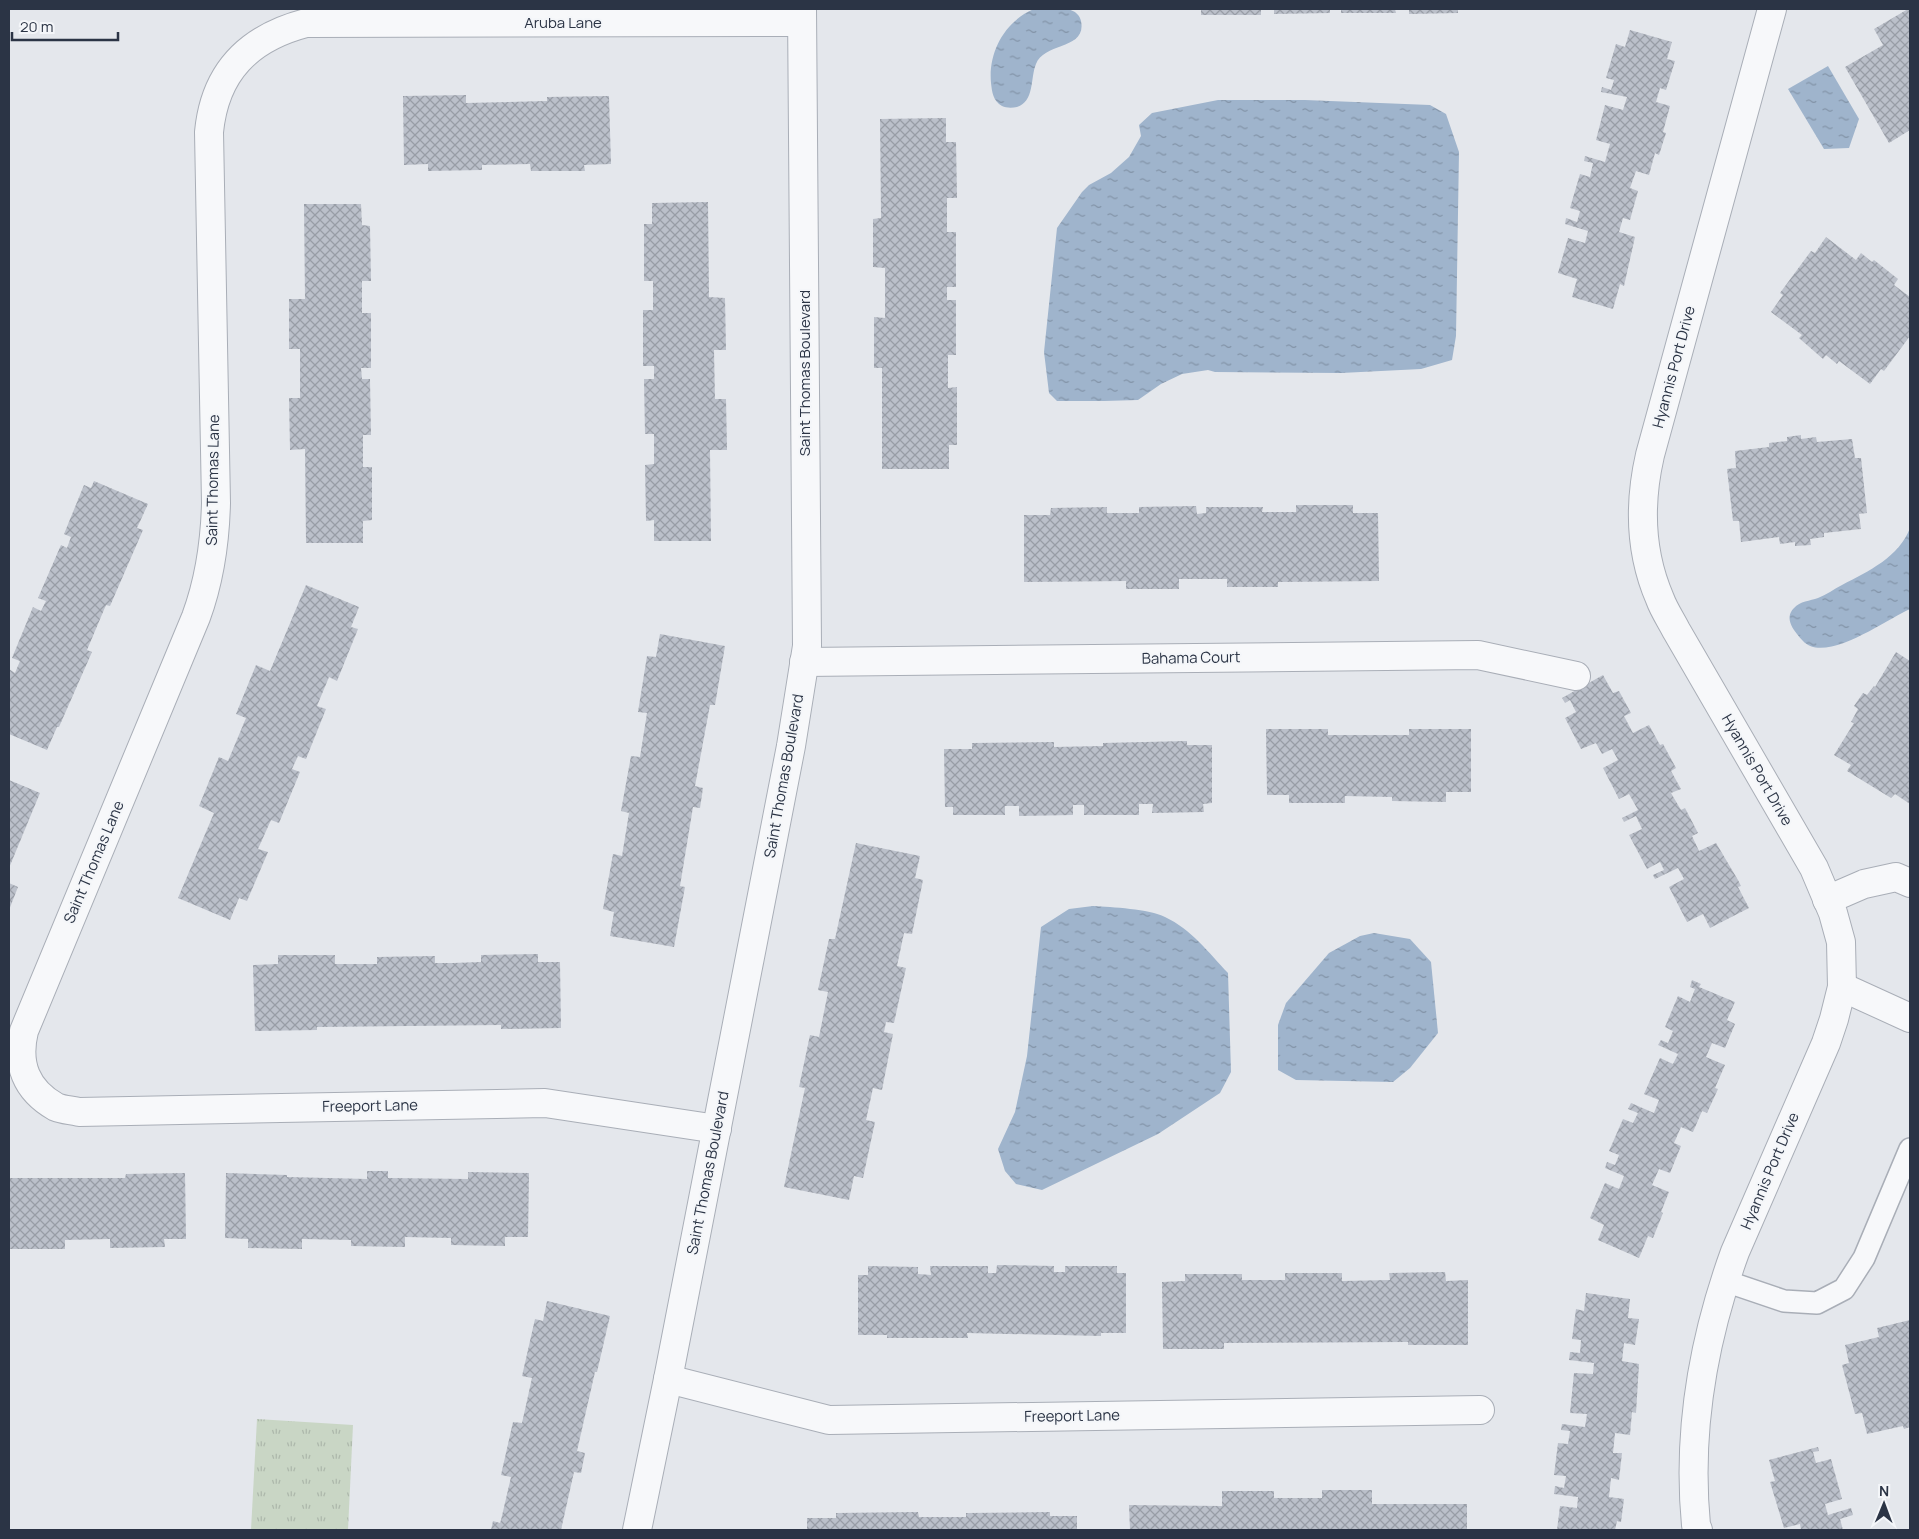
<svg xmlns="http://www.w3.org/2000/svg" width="1919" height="1539" viewBox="0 0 1919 1539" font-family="Manrope,sans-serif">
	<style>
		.park { fill: url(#park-tufts) }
		.water { fill: url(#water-ripples) }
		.building { fill: url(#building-cross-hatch) }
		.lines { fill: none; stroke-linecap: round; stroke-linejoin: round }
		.lane-casing { stroke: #a9aeb7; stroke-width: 24 }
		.street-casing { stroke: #a9aeb7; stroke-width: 30 }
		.lane { stroke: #f7f8fa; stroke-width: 21 }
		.street { stroke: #f7f8fa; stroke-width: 28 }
		.labels { text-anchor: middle; stroke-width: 4; stroke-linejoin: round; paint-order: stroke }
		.street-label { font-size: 15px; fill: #2b3445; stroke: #f4f6f9 }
	</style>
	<defs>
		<pattern id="park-tufts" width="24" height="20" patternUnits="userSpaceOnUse" patternTransform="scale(1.25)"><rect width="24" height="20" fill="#c9d6c5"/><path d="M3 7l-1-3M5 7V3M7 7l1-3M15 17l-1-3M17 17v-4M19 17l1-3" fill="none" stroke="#adb8ab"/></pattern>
		<pattern id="water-ripples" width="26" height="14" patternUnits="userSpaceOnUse" patternTransform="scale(1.25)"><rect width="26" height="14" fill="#9fb4cc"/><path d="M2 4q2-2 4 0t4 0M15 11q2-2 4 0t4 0" fill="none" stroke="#8293a7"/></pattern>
		<pattern id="building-cross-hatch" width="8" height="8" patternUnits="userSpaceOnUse" patternTransform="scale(1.25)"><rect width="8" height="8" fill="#bbc0ca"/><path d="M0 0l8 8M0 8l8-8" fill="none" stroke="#989da6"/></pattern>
	</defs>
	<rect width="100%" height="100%" fill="#e4e7ec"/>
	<!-- park -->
	<polygon class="park" points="257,1419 353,1425 348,1530 251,1530"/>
	<!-- water -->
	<g class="water">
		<path d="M1034,9c14,0 43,-6 47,12 6,29 -37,21 -45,43 -6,14 -1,37 -19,43 -5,1 -11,1 -15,-1 -9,-5 -10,-14 -11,-23 -3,-31 14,-62 43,-74z"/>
		<polygon points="1828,66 1859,119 1849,148 1824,149 1788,89"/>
		<polygon points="1218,100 1305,100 1430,105 1446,114 1459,152 1456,336 1452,360 1421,369 1341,373 1215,372 1208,370 1182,374 1161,384 1138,400 1104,401 1057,401 1049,393 1044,352 1057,228 1082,192 1089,185 1111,173 1129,157 1141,136 1139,125 1152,113"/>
		<path d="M1910,528v81c-23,10 -85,56 -107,32 -8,-9 -20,-22 -9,-33 6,-7 16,-7 24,-10 8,-3 16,-9 24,-13 27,-14 57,-28 68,-57z"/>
		<path d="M1093,906c19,1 56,3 72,11 26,12 44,36 63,56l3,99 -11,21 -62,41 -116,56 -26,-6 -11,-13 -7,-22 17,-37 12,-56 14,-129 28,-18z"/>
		<polygon points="1374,933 1410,939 1431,962 1438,1033 1410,1068 1393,1082 1296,1080 1278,1070 1278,1025 1286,1003 1329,953 1360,936"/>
	</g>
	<!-- building -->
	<g class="building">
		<rect x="1201" y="9" width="60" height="6"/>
		<polygon points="1274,9 1330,9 1330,13 1274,14"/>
		<polygon points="1341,9 1395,9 1396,13 1341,13"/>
		<polygon points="1409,9 1458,9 1458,13 1409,14"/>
		<polygon points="1908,9 1910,9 1910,130 1889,143 1845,67 1883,45 1874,29"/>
		<polygon points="1630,30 1672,42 1667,59 1675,61 1666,90 1660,88 1656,102 1670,106 1663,132 1666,133 1659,155 1655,153 1649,175 1636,171 1630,188 1638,191 1630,220 1623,218 1619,232 1635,237 1624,286 1620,284 1613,309 1572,297 1577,279 1558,273 1568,238 1585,243 1588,231 1565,224 1566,218 1577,222 1580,211 1570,208 1580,174 1590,177 1593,163 1584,161 1585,156 1605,162 1610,144 1596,140 1605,105 1623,110 1627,97 1601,92 1602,87 1611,90 1614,80 1606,78 1616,44 1625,47"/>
		<polygon points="466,95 466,103 547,101 547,97 609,96 611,164 584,165 585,171 531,171 530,164 482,165 482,170 428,171 428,164 404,165 403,96"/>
		<polygon points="946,118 946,142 956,142 957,198 947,198 947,232 956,232 956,287 947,287 947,300 956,300 956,355 948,355 948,388 957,387 957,445 949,445 949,469 882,469 882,368 874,368 874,317 885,318 885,268 873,267 873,219 881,218 880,119"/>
		<polygon points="708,202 709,297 725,298 726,350 714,350 715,399 726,399 727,450 710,450 711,541 654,541 654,520 646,521 645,465 654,464 654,434 645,434 644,379 654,379 654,366 643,366 643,310 653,310 653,281 644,281 644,224 652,224 652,203"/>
		<polygon points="304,204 361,204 362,225 370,226 371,281 362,281 362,313 371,313 371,368 361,368 362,379 370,379 371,435 363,435 363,467 372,467 372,520 363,521 363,543 306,543 305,449 290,450 289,398 300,398 300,349 289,349 289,299 305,299"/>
		<polygon points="1826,237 1856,260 1861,253 1872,262 1874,260 1898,279 1894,285 1910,297 1910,336 1884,371 1881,369 1870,384 1839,361 1837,364 1826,355 1823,359 1799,338 1802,335 1771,312 1783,295 1780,293 1811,251 1815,253"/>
		<polygon points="1801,435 1801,439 1816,437 1817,442 1852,439 1855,458 1861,458 1867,513 1859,514 1861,529 1824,533 1824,537 1810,539 1811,545 1795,546 1795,542 1780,544 1779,537 1741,542 1739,521 1733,521 1727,469 1736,468 1735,451 1769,447 1769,443 1787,441 1787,437"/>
		<polygon points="94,481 148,504 137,528 143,530 110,606 106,605 87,650 92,652 59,727 57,727 47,750 9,734 9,669 15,673 20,661 12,658 33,607 41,611 46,601 38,598 61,545 67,548 71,537 64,534 84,485 91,488"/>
		<polygon points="1296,505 1353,505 1353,513 1378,513 1379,581 1278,582 1278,587 1227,587 1227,579 1179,579 1179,589 1126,589 1126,581 1024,582 1024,515 1050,515 1051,508 1107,507 1107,513 1139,513 1139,507 1196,506 1197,514 1206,513 1206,507 1263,507 1262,512 1296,512"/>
		<polygon points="306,585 359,607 351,627 358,629 337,681 329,677 317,706 326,709 306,759 298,756 292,769 300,772 279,823 271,820 258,849 268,852 247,901 239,898 230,920 178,898 214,813 199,806 219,757 228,761 246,718 236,714 256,665 270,671"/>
		<polygon points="660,634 725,646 715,705 710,705 695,786 703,788 700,808 693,807 680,886 685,887 674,947 610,936 614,912 603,909 613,854 622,856 629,813 621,811 631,756 640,757 647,713 638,712 647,656 656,657"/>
		<polygon points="1896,652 1910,661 1910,804 1895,794 1891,798 1847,771 1851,765 1834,755 1854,723 1851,722 1858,709 1854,706 1863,693 1867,695 1874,686 1875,687"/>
		<polygon points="1603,675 1613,693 1619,691 1631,713 1624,716 1633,733 1649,725 1660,745 1663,744 1676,768 1671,771 1681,789 1671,793 1681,810 1685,808 1698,833 1692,836 1699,851 1716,843 1738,880 1741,886 1738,887 1749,908 1710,928 1703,914 1687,922 1669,887 1684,879 1678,868 1655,879 1653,875 1664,870 1660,862 1647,869 1629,835 1642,829 1636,816 1624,822 1622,818 1638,810 1629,794 1619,799 1603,768 1618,760 1612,749 1602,754 1596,743 1581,749 1565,718 1576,712 1570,700 1565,703 1562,698"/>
		<polygon points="1266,729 1328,729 1328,735 1409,735 1409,729 1471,729 1471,792 1446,792 1446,802 1392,801 1392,797 1345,796 1345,803 1289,803 1289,795 1267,795"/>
		<polygon points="1187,741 1187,745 1212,745 1212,803 1203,804 1204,812 1152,813 1153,804 1139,804 1139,815 1084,815 1084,805 1073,805 1073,815 1019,816 1019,806 1005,806 1005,815 953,815 953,807 945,807 944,749 972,749 972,743 1054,742 1054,747 1103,746 1103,743"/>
		<polygon points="9,780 40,793 9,868"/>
		<polygon points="856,843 920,856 915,878 923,880 912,934 904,933 897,966 906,968 894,1023 886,1022 884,1032 893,1034 882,1090 873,1088 866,1120 875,1122 863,1178 854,1176 849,1200 784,1187 805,1088 799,1087 810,1035 819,1037 828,992 818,990 829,939 835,939"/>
		<polygon points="9,883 18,887 9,910"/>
		<polygon points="538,954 538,962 560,962 561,1028 501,1029 501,1025 317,1027 317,1030 255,1031 253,965 278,964 278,955 335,955 335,964 377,964 377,957 435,956 435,963 453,963 481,962 481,955"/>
		<polygon points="1692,980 1701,984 1699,987 1735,1002 1727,1020 1735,1024 1725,1048 1712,1043 1706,1057 1725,1065 1715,1088 1718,1089 1707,1113 1702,1111 1693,1132 1681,1127 1674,1143 1681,1146 1670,1173 1659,1169 1652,1185 1669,1192 1661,1212 1663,1213 1653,1238 1648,1236 1639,1258 1598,1240 1604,1225 1590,1218 1605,1183 1619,1189 1624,1176 1605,1168 1607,1162 1615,1165 1619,1155 1609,1151 1623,1119 1633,1123 1638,1113 1628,1109 1631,1103 1654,1113 1659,1100 1644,1094 1660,1058 1673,1064 1678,1054 1658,1045 1661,1040 1668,1043 1673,1031 1665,1027 1678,996 1690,1002 1695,989 1690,987"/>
		<polygon points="367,1171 388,1171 388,1178 468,1179 468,1172 529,1173 528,1237 505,1237 505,1246 451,1245 451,1238 405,1237 405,1247 351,1246 351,1240 302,1239 302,1249 248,1248 248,1239 225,1238 226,1173 287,1175 287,1177 367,1179"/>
		<polygon points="185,1173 186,1239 164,1239 165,1247 110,1248 110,1239 65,1240 65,1249 9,1249 9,1178 125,1178 126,1174"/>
		<polygon points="997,1265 1054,1266 1054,1272 1065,1272 1065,1266 1117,1266 1117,1273 1126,1273 1126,1333 1101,1333 1101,1336 967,1333 968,1338 887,1338 887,1335 858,1335 858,1275 868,1275 868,1266 918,1267 918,1274 931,1275 930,1266 988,1266 988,1273 996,1273"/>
		<polygon points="1445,1272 1446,1281 1468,1280 1468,1345 1408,1345 1408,1342 1224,1343 1224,1349 1163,1349 1162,1282 1185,1281 1185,1274 1242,1274 1242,1280 1285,1280 1285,1273 1342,1273 1342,1281 1390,1280 1389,1273"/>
		<polygon points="1586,1293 1630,1299 1628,1318 1639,1319 1635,1345 1624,1343 1622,1361 1639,1364 1636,1413 1632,1412 1630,1435 1615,1433 1613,1453 1622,1453 1619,1480 1611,1478 1609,1497 1624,1499 1621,1522 1617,1521 1615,1530 1557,1530 1560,1506 1577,1508 1578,1497 1554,1494 1555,1486 1564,1488 1566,1476 1554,1475 1558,1443 1568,1444 1570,1431 1561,1430 1562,1424 1585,1427 1587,1414 1570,1413 1574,1373 1593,1374 1594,1363 1569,1360 1570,1352 1580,1353 1581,1340 1572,1339 1576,1309 1584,1311"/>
		<polygon points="547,1301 610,1316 597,1372 595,1372 577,1451 585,1453 581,1473 574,1472 561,1530 491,1530 493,1521 500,1523 501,1520 511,1477 501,1475 513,1422 522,1423 532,1378 522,1376 535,1319 543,1321"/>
		<polygon points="1910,1320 1910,1427 1904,1429 1903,1426 1867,1434 1862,1413 1855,1414 1842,1365 1849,1363 1845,1345 1879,1337 1877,1328"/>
		<polygon points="1818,1447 1819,1451 1813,1452 1816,1463 1831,1459 1842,1499 1825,1504 1828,1515 1851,1508 1853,1515 1840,1519 1843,1530 1801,1530 1800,1524 1784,1528 1770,1482 1775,1481 1769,1460"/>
		<polygon points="1322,1490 1372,1490 1372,1504 1467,1504 1467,1530 1130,1530 1129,1505 1222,1506 1222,1491 1274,1491 1274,1498 1322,1498"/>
		<polygon points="918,1512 919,1517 966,1517 966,1513 1050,1512 1050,1516 1077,1516 1077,1530 807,1530 807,1518 836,1518 836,1513"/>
	</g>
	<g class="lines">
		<!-- lane casing -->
		<g class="lane-casing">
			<polyline id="lane" points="1725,1281 1784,1301 1817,1303 1844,1289 1864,1258 1910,1149"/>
		</g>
		<!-- street casing -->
		<g class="street-casing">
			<g id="street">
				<polyline points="804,662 1478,655 1576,676"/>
				<polyline points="1827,900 1864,884 1896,877 1910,883"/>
				<polyline points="1842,987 1910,1018"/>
				<path d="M717,1129l-172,-26 -466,9c-8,-2 -16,-2 -23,-5 -30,-17 -40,-43 -32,-76l172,-414c14,-38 19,-74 20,-114l-7,-371c6,-61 40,-94 97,-109l496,-1"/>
				<polyline points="668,1379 829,1420 1480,1410"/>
				<polyline points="637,1530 668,1379 791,746 807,646 802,9"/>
				<path d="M1698,1530l-2,-5c-9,-94 7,-185 39,-273l91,-209 8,-24 8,-32 -1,-45 -8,-29 -19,-45 -138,-238c-5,-10 -12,-20 -16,-31 -20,-46 -21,-96 -10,-144l122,-446"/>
			</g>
		</g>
		<!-- lane -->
		<use href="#lane" class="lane"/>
		<!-- street -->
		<use href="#street" class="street"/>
	</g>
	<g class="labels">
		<!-- street labels -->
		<g class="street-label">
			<text x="563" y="28">Aruba Lane</text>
			<text transform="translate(1674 367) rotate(-75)" y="5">Hyannis Port Drive</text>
			<text transform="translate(805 373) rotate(-90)" y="5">Saint Thomas Boulevard</text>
			<text transform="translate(213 480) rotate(-89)" y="5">Saint Thomas Lane</text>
			<text transform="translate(1191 658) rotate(-1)" y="5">Bahama Court</text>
			<text transform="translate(1757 770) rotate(60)" y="5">Hyannis Port Drive</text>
			<text transform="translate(784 776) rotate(-80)" y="5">Saint Thomas Boulevard</text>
			<text transform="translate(94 862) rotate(-67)" y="5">Saint Thomas Lane</text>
			<text transform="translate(370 1106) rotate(-1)" y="5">Freeport Lane</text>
			<text transform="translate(1770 1171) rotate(-67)" y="5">Hyannis Port Drive</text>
			<text transform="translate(708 1173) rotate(-79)" y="5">Saint Thomas Boulevard</text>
			<text transform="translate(1072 1416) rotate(-1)" y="5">Freeport Lane</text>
		</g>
	</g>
	<!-- border -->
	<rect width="1919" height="1539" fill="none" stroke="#2b3445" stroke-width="20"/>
	<!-- north arrow -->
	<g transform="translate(1884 1504) rotate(1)" stroke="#f4f6f9" stroke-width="4" paint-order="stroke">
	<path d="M0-4L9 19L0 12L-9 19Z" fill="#2b3445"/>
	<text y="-8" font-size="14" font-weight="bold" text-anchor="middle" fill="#2b3445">N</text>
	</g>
	<!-- scale -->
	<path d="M12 32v8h106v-8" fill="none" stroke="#2b3445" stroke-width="2.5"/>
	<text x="20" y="32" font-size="15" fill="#2b3445" stroke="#f4f6f9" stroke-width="4" paint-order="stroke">20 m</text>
</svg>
